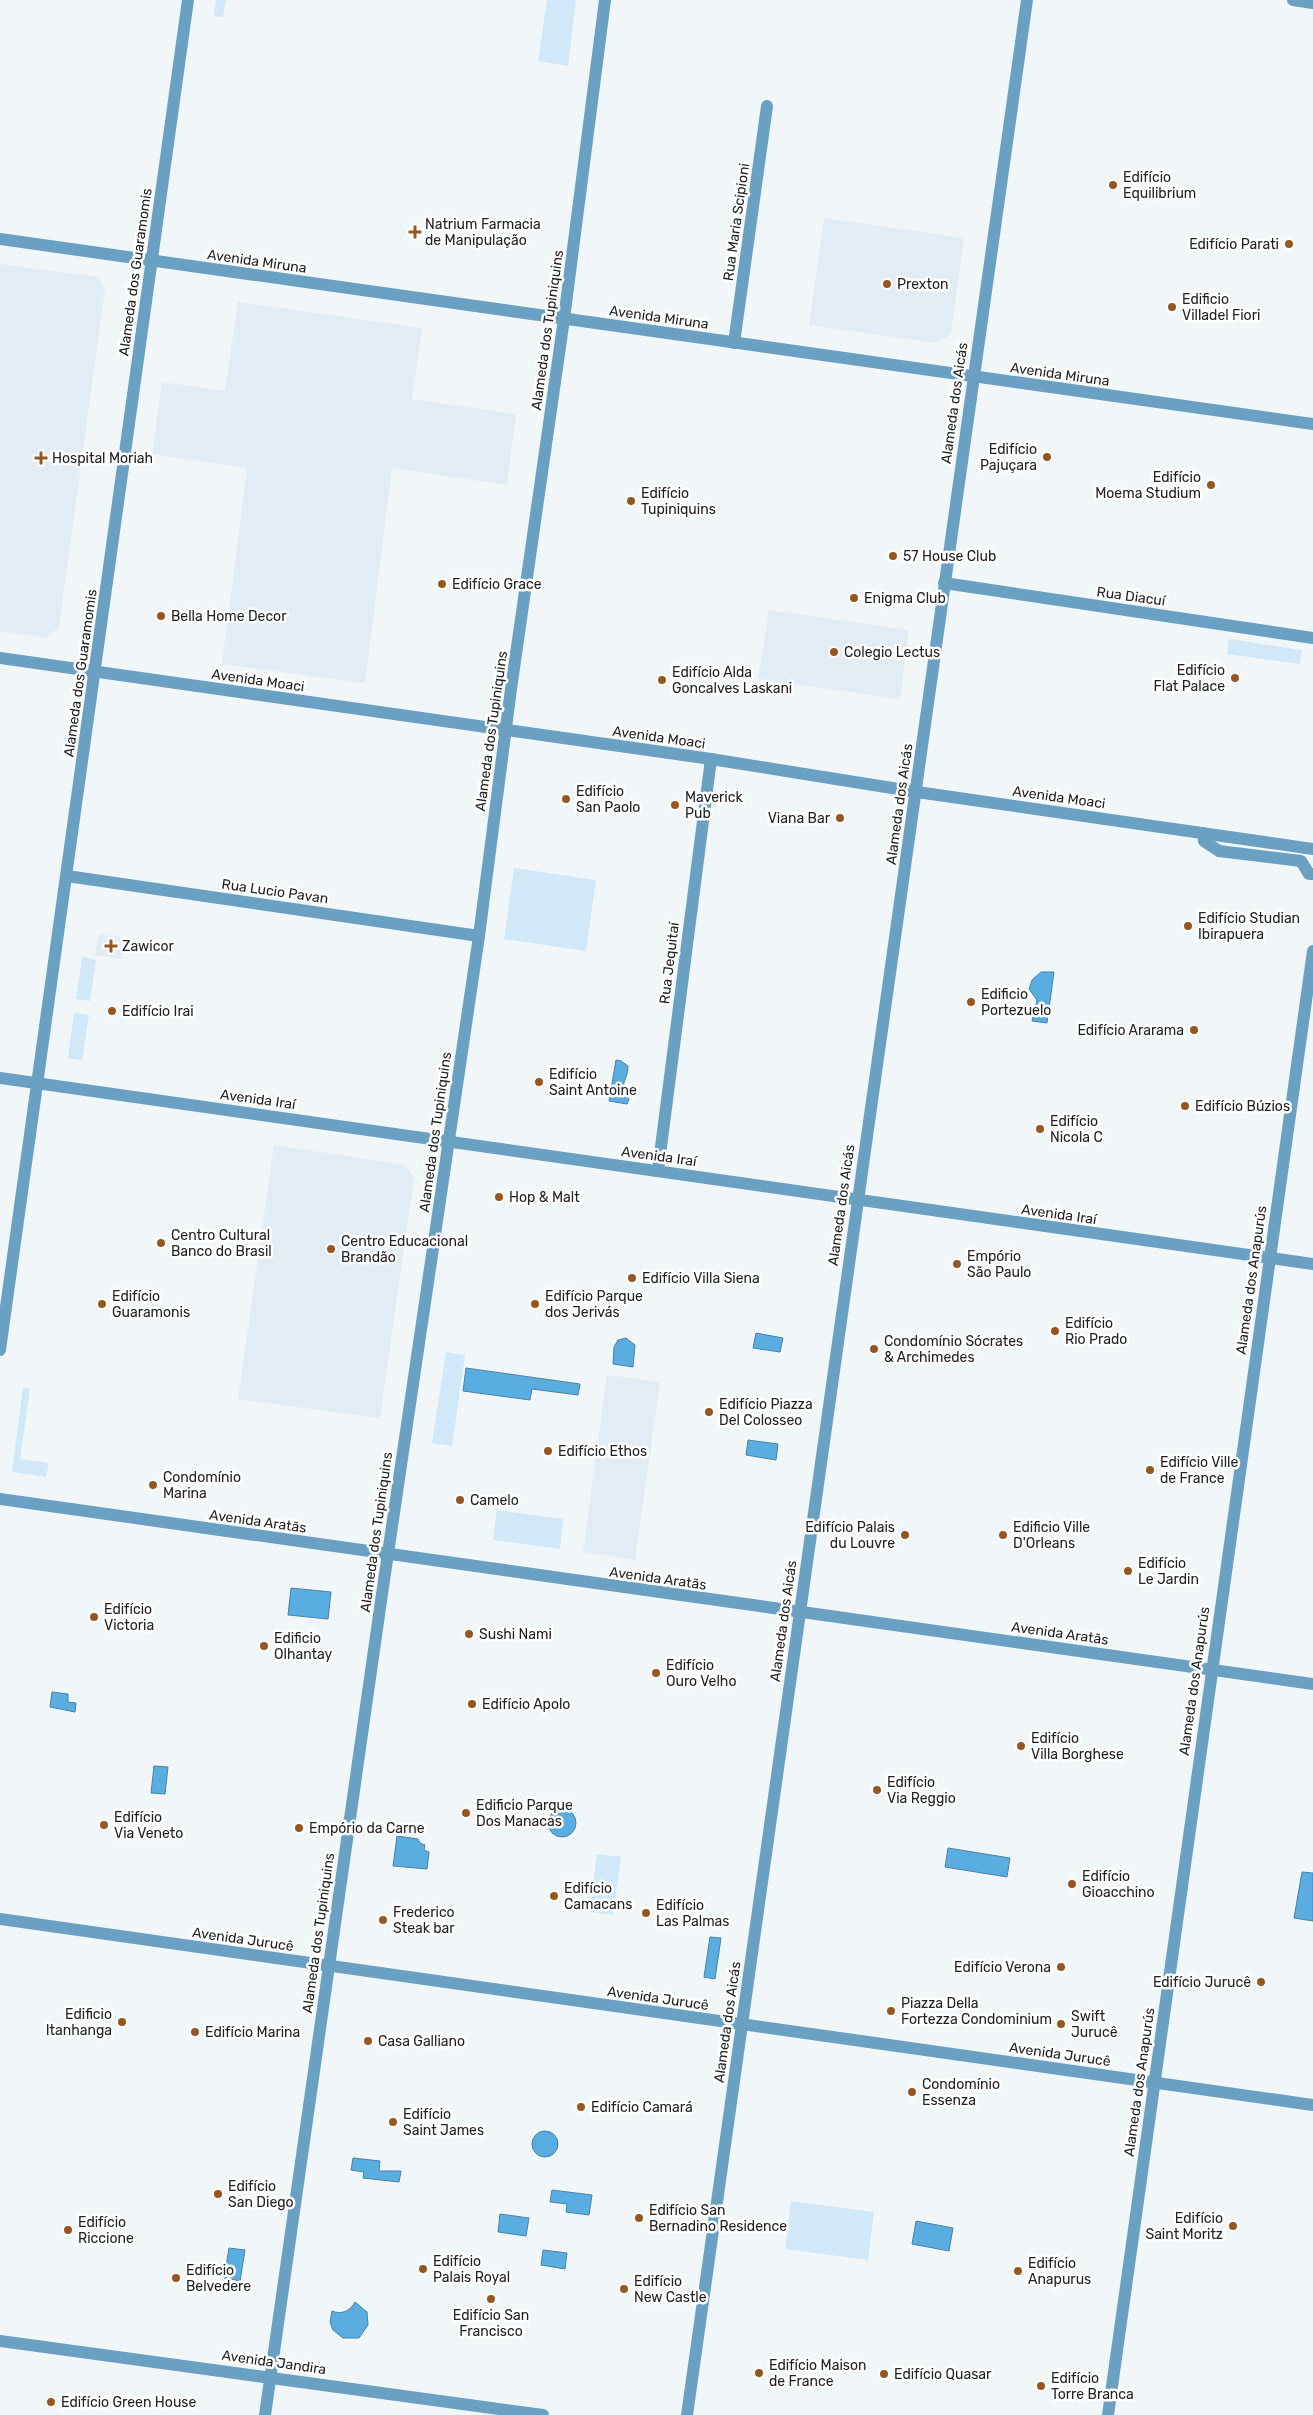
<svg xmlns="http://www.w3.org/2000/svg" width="1313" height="2415" viewBox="0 0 1313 2415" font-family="Rubik,sans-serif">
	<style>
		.built { fill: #e1ecf4 }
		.green { fill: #d1e8f8 }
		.water { fill: #59ade0; stroke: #4883a7 }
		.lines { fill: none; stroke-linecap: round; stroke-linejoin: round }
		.street { stroke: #6aa0c2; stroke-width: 12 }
		.poi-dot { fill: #96561f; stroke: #fff; stroke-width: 2 }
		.labels { text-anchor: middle; stroke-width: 5; stroke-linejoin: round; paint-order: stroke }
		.poi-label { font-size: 14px; fill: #212223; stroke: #fff; text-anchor: start }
		.street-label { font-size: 14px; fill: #212223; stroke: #fff }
	</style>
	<rect width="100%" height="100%" fill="#f1f6f8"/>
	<!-- built -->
	<g class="built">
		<polygon points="824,218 964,238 951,334 936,343 809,325"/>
		<polygon points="0,264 98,277 105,289 59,627 46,638 0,631"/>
		<polygon points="238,302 422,328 412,399 516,414 507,485 392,468 365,683 222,664 247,468 152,454 162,382 225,391"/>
		<polygon points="769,610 909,630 900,699 758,679"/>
		<polygon points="99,934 126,938 122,959 95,955"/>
		<polygon points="274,1145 406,1165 414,1178 380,1418 238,1399"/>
		<polygon points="607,1375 660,1382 635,1560 583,1552"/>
	</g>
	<!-- green -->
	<g class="green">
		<polygon points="216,0 226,0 223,17 214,16"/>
		<polygon points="547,0 576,0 568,66 538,61"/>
		<polygon points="1229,639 1302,650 1300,664 1227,654"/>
		<polygon points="514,868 596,880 586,951 504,939"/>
		<polygon points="82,957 96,960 90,1001 76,999"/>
		<polygon points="74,1013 89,1015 82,1060 68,1058"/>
		<polygon points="446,1352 465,1355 452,1446 432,1443"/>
		<polygon points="23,1388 30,1389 20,1459 49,1463 46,1477 12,1472"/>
		<polygon points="497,1510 563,1519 560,1549 493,1540"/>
		<polygon points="597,1854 621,1857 613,1915 589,1912"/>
		<polygon points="791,2201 874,2212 868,2260 785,2249"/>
	</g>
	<!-- water -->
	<g class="water">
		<polygon points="1041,972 1054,972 1047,1023 1032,1021 1037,1000 1029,989 1032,980"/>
		<path d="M616,1060l5,1 7,5c0,15 -11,19 1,33l-2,5 -18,-3z"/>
		<polygon points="756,1333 783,1338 780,1352 753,1348"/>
		<polygon points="626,1338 635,1345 633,1367 613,1364 614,1347 618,1340"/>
		<polygon points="466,1368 580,1384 578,1395 532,1389 530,1400 463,1391"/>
		<polygon points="748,1440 778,1444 776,1460 746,1455"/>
		<polygon points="291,1588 331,1592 328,1619 288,1615"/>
		<polygon points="52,1692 68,1694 68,1702 76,1703 75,1712 50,1707"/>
		<polygon points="154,1766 168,1767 165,1794 151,1793"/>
		<circle cx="562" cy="1823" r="14"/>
		<polygon points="397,1836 418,1839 420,1843 425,1845 424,1850 429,1852 427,1869 393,1866"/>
		<polygon points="948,1848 1010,1858 1007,1877 945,1867"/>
		<polygon points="1302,1872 1313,1873 1313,1921 1294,1918"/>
		<polygon points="710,1937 721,1938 715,1979 704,1977"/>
		<circle cx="545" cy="2144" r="13"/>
		<polygon points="353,2158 380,2161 379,2171 401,2171 399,2182 363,2178 364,2172 351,2170"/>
		<polygon points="552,2190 592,2195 589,2215 566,2212 567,2204 550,2202"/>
		<polygon points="500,2214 529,2218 526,2236 498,2232"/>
		<polygon points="916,2221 953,2228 949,2251 912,2244"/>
		<polygon points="229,2248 245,2250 240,2281 224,2278"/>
		<polygon points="543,2250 567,2253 565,2269 541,2265"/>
		<path d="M355,2302l12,10 1,13 -9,13h-16l-10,-8 -3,-8 2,-11c10,4 18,0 23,-9z"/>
	</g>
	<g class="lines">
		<!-- street -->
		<g class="street">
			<polyline points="1293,0 1313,3"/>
			<polyline points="0,239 1313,424"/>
			<polyline points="734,343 767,106"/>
			<polyline points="944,583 1313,638"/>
			<polyline points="0,658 711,759 917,792 1313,849"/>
			<polyline points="1203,833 1204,841 1219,851 1301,861 1309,874 1313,874"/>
			<polyline points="67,876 479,936"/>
			<polyline points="0,1078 1313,1264"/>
			<polyline points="658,1170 711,759"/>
			<polyline points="0,1350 188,0"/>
			<polyline points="0,1499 1313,1684"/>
			<polyline points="0,1919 1313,2105"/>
			<polyline points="0,2341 543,2415"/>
			<polyline points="265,2415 381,1601 479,936 511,689 564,319 605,0"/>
			<polyline points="687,2415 1027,0"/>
			<polyline points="1108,2415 1313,951"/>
		</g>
	</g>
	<!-- markers -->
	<g class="poi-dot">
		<circle cx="1113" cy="185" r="5"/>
		<path d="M412.5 224.5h5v5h5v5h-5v5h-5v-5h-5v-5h5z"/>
		<circle cx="1289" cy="244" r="5"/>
		<circle cx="887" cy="284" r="5"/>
		<circle cx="1172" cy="307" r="5"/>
		<circle cx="1047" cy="457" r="5"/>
		<path d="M38.5 450.5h5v5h5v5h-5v5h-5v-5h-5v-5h5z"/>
		<circle cx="1211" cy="485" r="5"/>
		<circle cx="631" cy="501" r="5"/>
		<circle cx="893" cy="556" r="5"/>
		<circle cx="442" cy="584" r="5"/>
		<circle cx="854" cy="598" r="5"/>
		<circle cx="161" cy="616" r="5"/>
		<circle cx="834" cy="652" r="5"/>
		<circle cx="1235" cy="678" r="5"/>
		<circle cx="662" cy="680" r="5"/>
		<circle cx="566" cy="799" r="5"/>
		<circle cx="675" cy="805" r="5"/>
		<circle cx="840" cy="818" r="5"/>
		<circle cx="1188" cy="926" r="5"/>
		<path d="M108.5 938.5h5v5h5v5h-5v5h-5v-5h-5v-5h5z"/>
		<circle cx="971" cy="1002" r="5"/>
		<circle cx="112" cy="1011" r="5"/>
		<circle cx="1194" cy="1030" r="5"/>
		<circle cx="539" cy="1082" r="5"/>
		<circle cx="1185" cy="1106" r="5"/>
		<circle cx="1040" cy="1129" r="5"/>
		<circle cx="499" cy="1197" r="5"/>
		<circle cx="161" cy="1243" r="5"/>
		<circle cx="331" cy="1249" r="5"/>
		<circle cx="957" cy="1264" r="5"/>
		<circle cx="632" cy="1278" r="5"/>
		<circle cx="102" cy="1304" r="5"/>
		<circle cx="535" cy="1304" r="5"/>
		<circle cx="1055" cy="1331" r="5"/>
		<circle cx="874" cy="1349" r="5"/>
		<circle cx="709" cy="1412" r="5"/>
		<circle cx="548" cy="1451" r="5"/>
		<circle cx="1150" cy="1470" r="5"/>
		<circle cx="153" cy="1485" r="5"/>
		<circle cx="460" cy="1500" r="5"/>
		<circle cx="905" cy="1535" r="5"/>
		<circle cx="1003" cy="1535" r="5"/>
		<circle cx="1128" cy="1571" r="5"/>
		<circle cx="94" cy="1617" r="5"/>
		<circle cx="469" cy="1634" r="5"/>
		<circle cx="264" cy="1646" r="5"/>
		<circle cx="656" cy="1673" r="5"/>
		<circle cx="472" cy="1704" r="5"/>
		<circle cx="1021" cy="1746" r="5"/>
		<circle cx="877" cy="1790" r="5"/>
		<circle cx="466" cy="1813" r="5"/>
		<circle cx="104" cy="1825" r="5"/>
		<circle cx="299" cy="1828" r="5"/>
		<circle cx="1072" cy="1884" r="5"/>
		<circle cx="554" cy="1896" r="5"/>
		<circle cx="646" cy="1913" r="5"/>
		<circle cx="383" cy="1920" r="5"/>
		<circle cx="1061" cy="1967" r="5"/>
		<circle cx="1261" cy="1982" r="5"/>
		<circle cx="891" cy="2011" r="5"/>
		<circle cx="122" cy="2022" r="5"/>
		<circle cx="1061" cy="2024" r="5"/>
		<circle cx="195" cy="2032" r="5"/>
		<circle cx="368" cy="2041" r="5"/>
		<circle cx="912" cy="2092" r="5"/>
		<circle cx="581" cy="2107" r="5"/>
		<circle cx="393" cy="2122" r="5"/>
		<circle cx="218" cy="2194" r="5"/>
		<circle cx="639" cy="2218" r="5"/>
		<circle cx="1233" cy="2226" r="5"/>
		<circle cx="68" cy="2230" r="5"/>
		<circle cx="423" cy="2269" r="5"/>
		<circle cx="1018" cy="2271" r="5"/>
		<circle cx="176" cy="2278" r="5"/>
		<circle cx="624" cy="2289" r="5"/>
		<circle cx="491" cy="2299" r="5"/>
		<circle cx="759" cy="2373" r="5"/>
		<circle cx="884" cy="2374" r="5"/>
		<circle cx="1041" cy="2386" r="5"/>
		<circle cx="51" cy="2402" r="5"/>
	</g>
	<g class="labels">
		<!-- poi labels -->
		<g class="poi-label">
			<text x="1123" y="182">Edifício<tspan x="1123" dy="16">Equilibrium</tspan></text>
			<text x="425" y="229">Natrium Farmacia<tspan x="425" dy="16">de Manipulação</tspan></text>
			<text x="1279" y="249" text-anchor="end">Edifício Parati</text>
			<text x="897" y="289">Prexton</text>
			<text x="1182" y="304">Edificio<tspan x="1182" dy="16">Villadel Fiori</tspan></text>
			<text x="1037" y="454" text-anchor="end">Edifício<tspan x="1037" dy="16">Pajuçara</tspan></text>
			<text x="52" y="463">Hospital Moriah</text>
			<text x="1201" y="482" text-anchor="end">Edifício<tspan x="1201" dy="16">Moema Studium</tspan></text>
			<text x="641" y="498">Edifício<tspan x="641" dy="16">Tupiniquins</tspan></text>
			<text x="903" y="561">57 House Club</text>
			<text x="452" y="589">Edifício Grace</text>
			<text x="864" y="603">Enigma Club</text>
			<text x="171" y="621">Bella Home Decor</text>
			<text x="844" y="657">Colegio Lectus</text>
			<text x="1225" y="675" text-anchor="end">Edifício<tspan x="1225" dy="16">Flat Palace</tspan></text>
			<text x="672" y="677">Edifício Alda<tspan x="672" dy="16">Goncalves Laskani</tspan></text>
			<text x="576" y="796">Edifício<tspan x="576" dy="16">San Paolo</tspan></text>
			<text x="685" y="802">Maverick<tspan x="685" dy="16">Pub</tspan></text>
			<text x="830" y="823" text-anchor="end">Viana Bar</text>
			<text x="1198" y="923">Edifício Studian<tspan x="1198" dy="16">Ibirapuera</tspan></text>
			<text x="122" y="951">Zawicor</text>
			<text x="981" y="999">Edificio<tspan x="981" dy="16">Portezuelo</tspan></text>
			<text x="122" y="1016">Edifício Irai</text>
			<text x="1184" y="1035" text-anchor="end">Edifício Ararama</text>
			<text x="549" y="1079">Edifício<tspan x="549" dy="16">Saint Antoine</tspan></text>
			<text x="1195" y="1111">Edifício Búzios</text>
			<text x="1050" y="1126">Edifício<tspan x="1050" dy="16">Nicola C</tspan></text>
			<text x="509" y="1202">Hop &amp; Malt</text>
			<text x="171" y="1240">Centro Cultural<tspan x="171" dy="16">Banco do Brasil</tspan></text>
			<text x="341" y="1246">Centro Educacional<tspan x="341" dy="16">Brandão</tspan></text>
			<text x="967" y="1261">Empório<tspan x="967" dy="16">São Paulo</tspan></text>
			<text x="642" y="1283">Edifício Villa Siena</text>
			<text x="112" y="1301">Edifício<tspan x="112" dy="16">Guaramonis</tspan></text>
			<text x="545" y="1301">Edifício Parque<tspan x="545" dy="16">dos Jerivás</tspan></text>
			<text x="1065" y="1328">Edifício<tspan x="1065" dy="16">Rio Prado</tspan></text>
			<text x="884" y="1346">Condomínio Sócrates<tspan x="884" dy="16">&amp; Archimedes</tspan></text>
			<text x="719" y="1409">Edifício Piazza<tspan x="719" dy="16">Del Colosseo</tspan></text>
			<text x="558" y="1456">Edifício Ethos</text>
			<text x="1160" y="1467">Edifício Ville<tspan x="1160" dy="16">de France</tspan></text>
			<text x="163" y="1482">Condomínio<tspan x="163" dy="16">Marina</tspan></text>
			<text x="470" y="1505">Camelo</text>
			<text x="895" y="1532" text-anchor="end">Edifício Palais<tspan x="895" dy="16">du Louvre</tspan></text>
			<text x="1013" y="1532">Edificio Ville<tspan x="1013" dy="16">D'Orleans</tspan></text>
			<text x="1138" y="1568">Edifício<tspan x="1138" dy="16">Le Jardin</tspan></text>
			<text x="104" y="1614">Edifício<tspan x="104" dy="16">Victoria</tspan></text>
			<text x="479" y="1639">Sushi Nami</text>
			<text x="274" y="1643">Edificio<tspan x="274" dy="16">Olhantay</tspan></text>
			<text x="666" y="1670">Edifício<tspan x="666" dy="16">Ouro Velho</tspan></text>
			<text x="482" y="1709">Edifício Apolo</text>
			<text x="1031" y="1743">Edifício<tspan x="1031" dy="16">Villa Borghese</tspan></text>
			<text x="887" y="1787">Edifício<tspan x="887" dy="16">Via Reggio</tspan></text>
			<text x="476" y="1810">Edificio Parque<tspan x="476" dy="16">Dos Manacas</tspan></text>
			<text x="114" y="1822">Edifício<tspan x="114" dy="16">Via Veneto</tspan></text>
			<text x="309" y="1833">Empório da Carne</text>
			<text x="1082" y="1881">Edifício<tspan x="1082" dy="16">Gioacchino</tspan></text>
			<text x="564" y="1893">Edifício<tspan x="564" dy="16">Camacans</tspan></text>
			<text x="656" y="1910">Edifício<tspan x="656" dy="16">Las Palmas</tspan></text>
			<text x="393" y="1917">Frederico<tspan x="393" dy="16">Steak bar</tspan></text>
			<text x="1051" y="1972" text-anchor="end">Edifício Verona</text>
			<text x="1251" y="1987" text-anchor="end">Edifício Jurucê</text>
			<text x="901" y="2008">Piazza Della<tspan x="901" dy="16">Fortezza Condominium</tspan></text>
			<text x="112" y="2019" text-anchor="end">Edificio<tspan x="112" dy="16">Itanhanga</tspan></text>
			<text x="1071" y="2021">Swift<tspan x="1071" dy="16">Jurucê</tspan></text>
			<text x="205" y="2037">Edifício Marina</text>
			<text x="378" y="2046">Casa Galliano</text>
			<text x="922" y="2089">Condomínio<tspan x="922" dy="16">Essenza</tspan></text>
			<text x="591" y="2112">Edifício Camará</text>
			<text x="403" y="2119">Edifício<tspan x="403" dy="16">Saint James</tspan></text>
			<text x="228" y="2191">Edifício<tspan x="228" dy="16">San Diego</tspan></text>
			<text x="649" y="2215">Edifício San<tspan x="649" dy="16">Bernadino Residence</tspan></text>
			<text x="1223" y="2223" text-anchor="end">Edifício<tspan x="1223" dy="16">Saint Moritz</tspan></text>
			<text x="78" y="2227">Edifício<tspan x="78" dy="16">Riccione</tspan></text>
			<text x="433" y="2266">Edifício<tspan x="433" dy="16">Palais Royal</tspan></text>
			<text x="1028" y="2268">Edifício<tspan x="1028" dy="16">Anapurus</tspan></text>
			<text x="186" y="2275">Edifício<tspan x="186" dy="16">Belvedere</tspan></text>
			<text x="634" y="2286">Edifício<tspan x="634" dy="16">New Castle</tspan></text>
			<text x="491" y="2320" text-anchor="middle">Edifício San<tspan x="491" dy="16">Francisco</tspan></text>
			<text x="769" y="2370">Edifício Maison<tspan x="769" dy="16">de France</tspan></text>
			<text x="894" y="2379">Edifício Quasar</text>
			<text x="1051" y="2383">Edifício<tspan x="1051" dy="16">Torre Branca</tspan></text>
			<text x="61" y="2407">Edifício Green House</text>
		</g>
		<!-- street labels -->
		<g class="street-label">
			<text transform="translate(736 222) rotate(-82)" y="5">Rua Maria Scipioni</text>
			<text transform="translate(257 261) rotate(8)" y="5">Avenida Miruna</text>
			<text transform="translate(135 272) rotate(-82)" y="5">Alameda dos Guaramomis</text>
			<text transform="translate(659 317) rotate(8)" y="5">Avenida Miruna</text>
			<text transform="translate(547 330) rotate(-82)" y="5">Alameda dos Tupiniquins</text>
			<text transform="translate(1060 374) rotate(8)" y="5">Avenida Miruna</text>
			<text transform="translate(954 403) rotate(-82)" y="5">Alameda dos Aicás</text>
			<text transform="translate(1131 596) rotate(8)" y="5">Rua Diacuí</text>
			<text transform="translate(80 673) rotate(-82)" y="5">Alameda dos Guaramomis</text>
			<text transform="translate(258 680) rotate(8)" y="5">Avenida Moaci</text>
			<text transform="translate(491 731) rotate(-82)" y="5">Alameda dos Tupiniquins</text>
			<text transform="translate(659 737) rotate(8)" y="5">Avenida Moaci</text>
			<text transform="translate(1059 797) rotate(8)" y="5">Avenida Moaci</text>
			<text transform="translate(899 804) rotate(-82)" y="5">Alameda dos Aicás</text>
			<text transform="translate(275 891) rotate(8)" y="5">Rua Lucio Pavan</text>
			<text transform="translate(669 963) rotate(-83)" y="5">Rua Jequitaí</text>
			<text transform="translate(258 1099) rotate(8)" y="5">Avenida Iraí</text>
			<text transform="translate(435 1132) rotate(-82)" y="5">Alameda dos Tupiniquins</text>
			<text transform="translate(659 1156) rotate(8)" y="5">Avenida Iraí</text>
			<text transform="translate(841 1205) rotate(-82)" y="5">Alameda dos Aicás</text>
			<text transform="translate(1059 1214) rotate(8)" y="5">Avenida Iraí</text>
			<text transform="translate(1251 1280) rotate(-82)" y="5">Alameda dos Anapurús</text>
			<text transform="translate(258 1521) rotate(8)" y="5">Avenida Aratãs</text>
			<text transform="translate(376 1532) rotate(-82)" y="5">Alameda dos Tupiniquins</text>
			<text transform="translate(658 1578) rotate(8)" y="5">Avenida Aratãs</text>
			<text transform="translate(783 1621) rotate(-82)" y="5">Alameda dos Aicás</text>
			<text transform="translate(1060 1633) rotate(8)" y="5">Avenida Aratãs</text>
			<text transform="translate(1194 1681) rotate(-82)" y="5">Alameda dos Anapurús</text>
			<text transform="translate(318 1933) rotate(-82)" y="5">Alameda dos Tupiniquins</text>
			<text transform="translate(243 1939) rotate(8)" y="5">Avenida Jurucê</text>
			<text transform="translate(658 1998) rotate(8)" y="5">Avenida Jurucê</text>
			<text transform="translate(727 2022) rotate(-82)" y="5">Alameda dos Aicás</text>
			<text transform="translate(1060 2054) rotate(8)" y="5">Avenida Jurucê</text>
			<text transform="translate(1139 2082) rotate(-82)" y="5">Alameda dos Anapurús</text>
			<text transform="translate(274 2362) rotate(8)" y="5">Avenida Jandira</text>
		</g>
	</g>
</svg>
